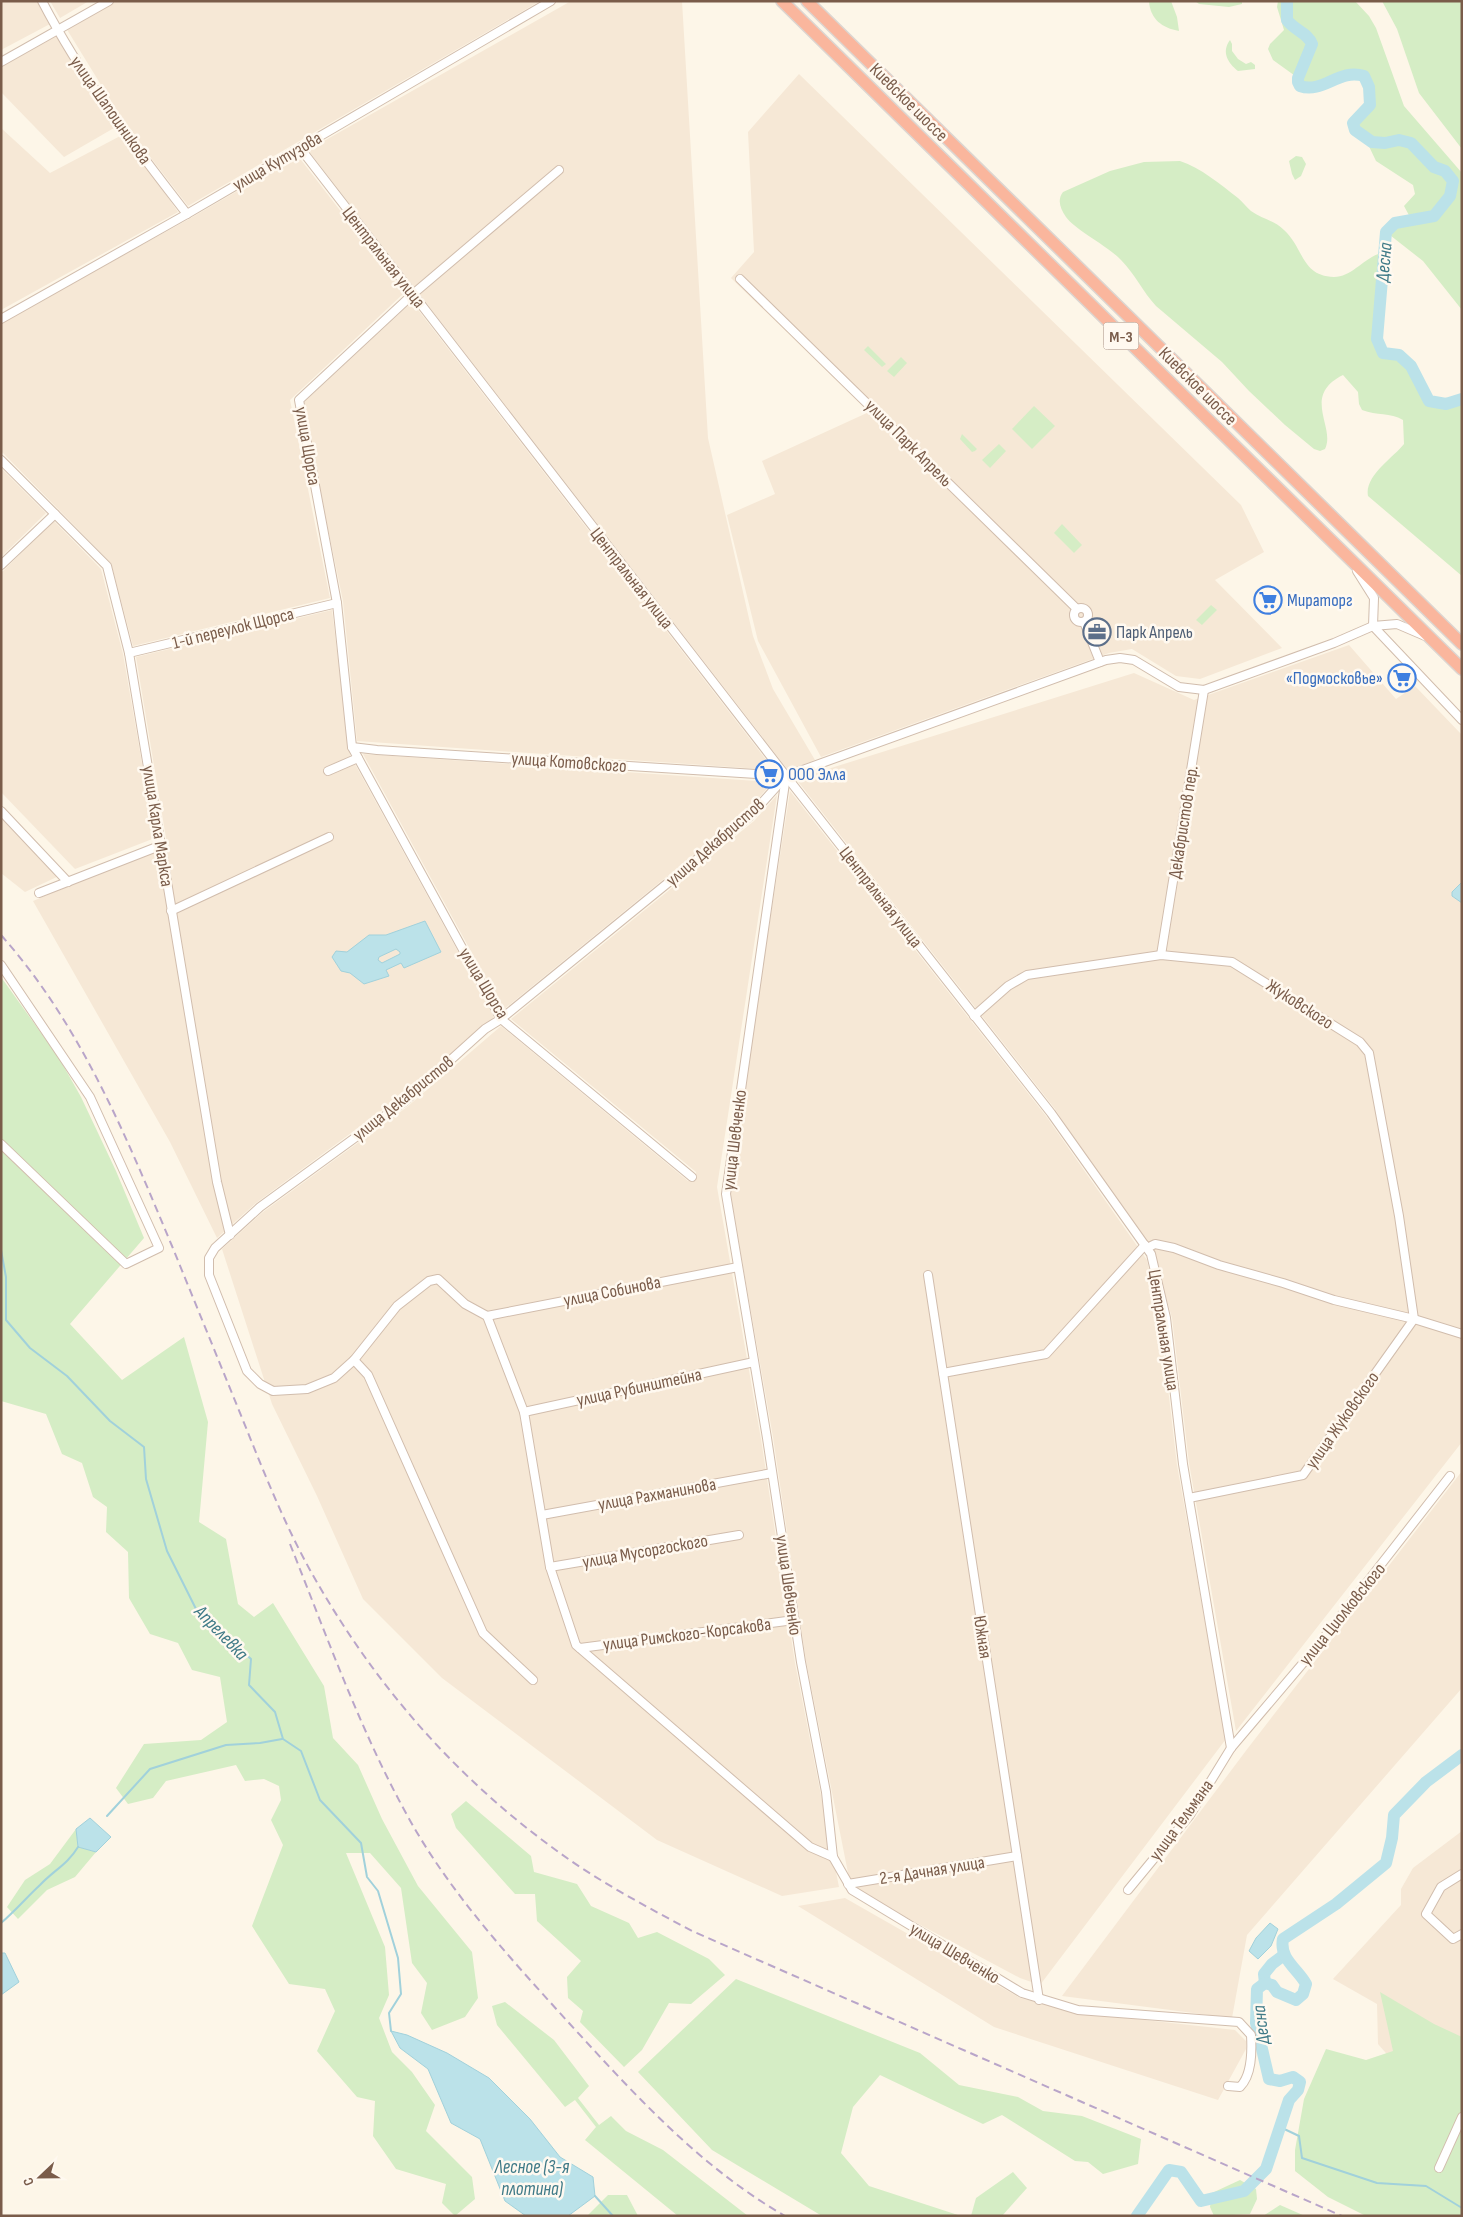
<svg xmlns="http://www.w3.org/2000/svg" width="1463" height="2217" viewBox="0 0 1463 2217" font-family="'Sofia Sans Condensed',sans-serif">
	<style>
		.residential { fill: #f6e8d6 }
		.green { fill: #d5edc5 }
		.water { fill: #bbe2e9; stroke: #a1d1db; fill-rule: evenodd }
		.lines { fill: none; stroke-linecap: round; stroke-linejoin: round }
		.stream { stroke: #a1d1db; stroke-width: 2 }
		.river { stroke: #bbe2e9; stroke-width: 12 }
		.minor-casing { stroke: #d1bdad; stroke-width: 10 }
		.highway-casing { stroke: #dcd5d0; stroke-width: 14 }
		.minor { stroke: #fff; stroke-width: 8 }
		.highway { stroke: #fab69d; stroke-width: 11 }
		.rail { stroke: #b9a5c9; stroke-width: 2; stroke-dasharray: 8 5; stroke-linecap: butt }
		.labels { text-anchor: middle; stroke-width: 5; stroke-linejoin: round; paint-order: stroke }
		.shield { fill: #fff9f0; stroke: #a28b7c; stroke-width: 1 }
		.shield-label { font-size: 16px; font-weight: bold; fill: #7a5c4a }
		.street-label { font-size: 18px; fill: #7a5c4a; stroke: #fff9f0 }
		.shop-label { font-size: 18px; fill: #366cbe; stroke: #fff9f0; text-anchor: start }
		.service-label { font-size: 18px; fill: #4e5e75; stroke: #fff9f0; text-anchor: start }
		.water-label { font-size: 19px; font-style: italic; fill: #3f7a87; stroke: #fff9f0 }
	</style>
	<rect width="100%" height="100%" fill="#fdf6e8"/>
	<!-- residential -->
	<g class="residential">
		<polygon points="1,1 37,1 50,24 1,50"/>
		<polygon points="50,1 89,1 60,18"/>
		<polygon points="111,1 540,1 188,206 127,127 66,28"/>
		<polygon points="571,1 682,1 708,438 753,636 773,689 815,760 788,770 308,150"/>
		<polygon points="56,34 114,128 64,157 1,92 1,67"/>
		<polygon points="799,74 1241,505 1264,552 1215,580 1282,648 1200,679 1176,676 1132,649 1109,653 821,757 758,641 727,515 775,494 762,461 869,412 731,278 754,252 748,132"/>
		<polygon points="1,128 50,173 124,134 178,212 1,310"/>
		<polygon points="298,156 404,293 290,400 330,598 133,646 111,563 1,451 1,323 189,219"/>
		<polygon points="412,302 774,770 357,741 343,601 302,404"/>
		<polygon points="1,468 46,513 1,557"/>
		<polygon points="54,521 101,569 123,654 155,838 75,869 1,792 1,573"/>
		<polygon points="332,610 350,755 494,1017 400,1097 256,1203 217,1238 170,1142 33,901 167,844 136,657"/>
		<polygon points="1349,645 1396,699 1415,686 1462,735 1462,1442 1236,1731 1189,1463 1172,1318 1157,1266 1055,1109 796,779 1134,673 1194,700"/>
		<polygon points="363,754 773,782 746,812 503,1010"/>
		<polygon points="790,791 1046,1116 1147,1260 1160,1320 1177,1465 1226,1739 1040,1985 1020,1978 851,1888 806,1661 773,1437 729,1187"/>
		<polygon points="777,795 717,1187 761,1439 795,1663 839,1887 782,1896 657,1840 442,1678 363,1599 317,1496 272,1404 222,1249 263,1212 407,1107 501,1026 688,1181 696,1181 696,1172 511,1019 754,821"/>
		<polygon points="1,809 63,874 25,892 1,873"/>
		<polygon points="1462,1471 1462,1688 1247,1935 1232,2018 1062,1996 1248,1748"/>
		<polygon points="1462,1831 1462,2195 1406,2076 1378,2044 1377,2004 1333,1979 1401,1905 1401,1889 1413,1868"/>
		<polygon points="845,1898 1020,1998 1081,2013 1235,2030 1246,2041 1246,2049 1218,2100 994,2027 798,1906"/>
	</g>
	<!-- green -->
	<g class="green">
		<path d="M1149,1h22l6,16 2,14c-17,-3 -29,-12 -30,-30z"/>
		<polygon points="1195,1 1242,1 1242,4 1229,7 1199,4"/>
		<path d="M1278,1h77l14,15 7,12 28,78 58,67v137l-39,-49 -37,-29 9,-9 16,-4 -7,-13 11,-12 -2,-9 -37,-24 -11,-23 -12,-12v-3l17,-18 -1,-18 -3,-8c-16,-19 -45,14 -66,7l-2,-8 -25,-18 -5,-11 2,-5 14,-14 -7,-23z"/>
		<polygon points="1382,1 1462,1 1462,149 1419,93 1397,29"/>
		<path d="M1230,40l2,4v7l6,8 8,5 5,-2 4,3v4l-17,2c-10,-8 -17,-19 -8,-31z"/>
		<polygon points="1296,156 1302,157 1306,164 1301,176 1295,180 1292,174 1289,161"/>
		<path d="M1180,161c21,7 40,23 58,37 5,4 8,9 13,13 11,8 23,9 33,19 20,18 17,46 50,47 19,0 32,-22 51,-25l-8,87 6,14 16,2 12,11 18,35 17,3 16,-5v177l-94,-80c-4,-20 26,-39 36,-52l-1,-24c-13,-8 -26,-4 -41,-10l-3,-6 -1,-12 -15,-17c-42,21 -7,52 -18,74l-5,2 -6,-2 -29,-24 -36,-34 -27,-29 -66,-56c-13,-14 -21,-32 -35,-46 -13,-14 -47,-31 -55,-43 -6,-9 -9,-17 -3,-25l47,-21 34,-9z"/>
		<polygon points="868,346 886,364 882,367 864,350"/>
		<polygon points="901,357 907,363 894,377 887,371"/>
		<polygon points="1034,406 1055,426 1032,449 1012,429"/>
		<polygon points="962,434 977,449 975,451 972,452 960,439"/>
		<polygon points="999,444 1006,451 990,468 982,460"/>
		<polygon points="1062,524 1082,545 1074,553 1054,533"/>
		<polygon points="1211,605 1217,610 1202,625 1196,620"/>
		<polygon points="1,977 59,1058 81,1097 116,1171 144,1238 70,1324 122,1380 184,1337 208,1422 199,1522 226,1539 238,1604 254,1617 273,1603 324,1686 333,1738 358,1765 382,1819 418,1886 472,1952 478,1998 465,2017 432,2030 421,2013 427,1983 412,1963 401,1888 370,1853 346,1853 385,1947 389,1995 379,2018 392,2052 412,2072 435,2105 426,2131 472,2177 475,2199 455,2216 442,2203 446,2184 396,2169 373,2136 375,2101 357,2097 317,2051 335,2011 325,1989 289,1984 252,1926 283,1845 271,1820 281,1800 279,1786 264,1779 245,1781 236,1765 166,1781 153,1798 128,1804 116,1788 144,1744 201,1740 227,1722 220,1677 192,1670 178,1643 150,1634 129,1598 128,1552 106,1532 107,1507 93,1497 82,1463 62,1454 46,1414 1,1401"/>
		<polygon points="466,1801 531,1856 534,1872 577,1884 591,1906 629,1923 638,1938 657,1932 709,1959 725,1975 691,2004 669,2003 642,2050 624,2067 580,2022 583,2011 568,1998 567,1977 581,1961 537,1921 535,1894 515,1894 456,1828 451,1814"/>
		<polygon points="76,1829 78,1847 96,1852 75,1877 47,1890 18,1919 7,1907 25,1880 50,1864"/>
		<polygon points="736,1979 920,2053 959,2085 1018,2097 1043,2111 1082,2116 1141,2139 1138,2164 1103,2174 1088,2162 1075,2161 1002,2115 983,2124 880,2075 853,2107 841,2153 869,2186 961,2216 822,2216 712,2150 638,2072"/>
		<polygon points="1380,1992 1434,2024 1462,2037 1462,2216 1366,2216 1328,2197 1295,2171 1295,2150 1304,2099 1326,2049 1366,2060 1393,2051"/>
		<polygon points="505,2002 554,2040 589,2086 578,2098 599,2125 611,2116 626,2131 663,2150 748,2216 678,2216 585,2140 596,2127 575,2100 565,2107 497,2025 492,2006"/>
		<polygon points="1013,2172 1027,2188 1002,2216 971,2216 976,2198"/>
		<polygon points="1240,2180 1256,2189 1257,2199 1250,2214 1214,2216 1210,2207 1212,2193"/>
		<polygon points="608,2195 627,2195 638,2216 587,2216"/>
		<polygon points="1280,2205 1305,2216 1263,2216"/>
	</g>
	<!-- water -->
	<g class="water">
		<polygon points="1461,883 1462,884 1462,903 1452,896 1452,892"/>
		<path d="M425,921l16,31 -37,16 -3,-5 -15,7 3,6 -25,8 -14,-11 -9,-2 -9,-14 4,-6 11,1 22,-17h17zM396,949l4,3v2l-18,9 -4,-3 1,-3z"/>
		<polygon points="90,1818 111,1837 96,1852 78,1847 76,1829"/>
		<polygon points="1270,1923 1278,1929 1271,1946 1258,1959 1249,1951 1256,1938"/>
		<polygon points="1,1953 5,1953 19,1982 1,1995"/>
		<polygon points="391,2031 407,2035 447,2053 489,2078 530,2119 560,2157 593,2177 595,2196 568,2216 526,2216 505,2201 480,2139 451,2123 428,2069 400,2048"/>
	</g>
	<g class="lines">
		<!-- stream -->
		<g class="stream">
			<polyline points="1,1250 6,1277 6,1320 30,1348 67,1376 110,1421 144,1447 146,1479 167,1551 196,1609 251,1659 249,1685 275,1712 283,1739 301,1751 320,1800 361,1843 367,1877 378,1891 398,1958 401,1994 389,2013 391,2031"/>
			<polyline points="107,1816 150,1769 226,1745 260,1743 282,1739"/>
			<path d="M1,1923c14,-12 26,-26 39,-38 13,-14 28,-21 38,-38"/>
			<polyline points="1280,2127 1299,2136 1302,2158 1377,2183 1426,2186 1462,2208"/>
			<polyline points="595,2196 613,2216"/>
		</g>
		<!-- river -->
		<g class="river">
			<path d="M1287,1v19c7,10 21,13 25,24l-14,34v4l2,4c23,8 39,-18 64,-10l5,11 1,18 -17,18 2,7 17,12 13,1 14,-3 12,3 23,24 11,4 8,10 -3,15 -16,20 -39,7 -9,9 -9,107 6,14 16,2 12,11 18,35 17,3 16,-5"/>
			<polyline points="1265,1983 1264,1974 1272,1964 1284,1955"/>
			<path d="M1137,2216l32,-46 12,2 20,29 43,-10 22,-22 23,-69 9,-10 2,-8 -7,-5 -13,4 -11,-2 -13,-56 1,-34 8,-6 7,2 5,7 19,8 7,-6 3,-10c-8,-15 -27,-25 -23,-45l53,-35 50,-41 6,-25 2,-23 32,-33 36,-27"/>
		</g>
		<!-- minor casing -->
		<g class="minor-casing">
			<g id="minor">
				<path d="M42,1c40,77 92,145 145,213"/>
				<polyline points="1,62 109,1"/>
				<polyline points="300,148 786,776 1051,1113 1151,1254 1166,1318 1183,1464 1231,1748"/>
				<polyline points="559,170 413,294 299,400 337,603 352,747 501,1019 692,1177"/>
				<polyline points="740,279 1077,609"/>
				<polyline points="1,319 187,214 551,1"/>
				<polyline points="1,460 107,566 129,653 217,1182 230,1235"/>
				<polyline points="1,565 55,514"/>
				<polyline points="1357,571 1374,598 1373,626"/>
				<circle cx="1081" cy="615" r="7"/>
				<polyline points="1084,622 1100,662"/>
				<polyline points="1373,626 1462,720"/>
				<polyline points="129,653 337,603"/>
				<path d="M352,747l25,3 409,26 -60,418 41,244 34,224 25,130 7,65 19,33 170,103 56,17 161,12 12,13c1,17 1,40 -11,52l-12,-1"/>
				<polyline points="328,771 358,758"/>
				<polyline points="1,811 68,882"/>
				<polyline points="39,893 162,845"/>
				<polyline points="171,911 329,837"/>
				<polyline points="1161,955 1204,690"/>
				<polyline points="1,965 90,1097 159,1248 126,1264 1,1144"/>
				<polyline points="974,1016 1008,986 1027,975 1161,955 1232,962 1360,1042 1369,1053 1399,1216 1414,1319 1303,1475 1189,1498"/>
				<polyline points="1147,1248 1155,1244 1174,1248 1219,1265 1283,1283 1334,1300 1414,1319 1462,1334"/>
				<polyline points="928,1275 1039,2000"/>
				<polyline points="487,1316 738,1267"/>
				<polyline points="354,1360 368,1375 483,1633 533,1680"/>
				<polyline points="943,1373 1046,1354 1145,1245"/>
				<polyline points="524,1412 754,1362"/>
				<polyline points="542,1515 772,1473"/>
				<polyline points="550,1567 739,1535"/>
				<polyline points="580,1648 794,1620"/>
				<polyline points="833,1857 810,1847 576,1645 550,1567 524,1412 487,1316 465,1304 438,1279 429,1281 397,1306 354,1360 334,1378 307,1389 273,1391 260,1384 247,1371 209,1275 209,1258 215,1248 260,1207 404,1102 485,1029 501,1019 750,816 786,776 1106,660 1120,658 1134,660 1179,687 1204,690 1334,643 1373,626 1397,624 1425,636"/>
				<polyline points="1462,1874 1441,1887 1426,1914 1453,1939 1462,1934"/>
				<polyline points="848,1884 1017,1856"/>
				<polyline points="1128,1890 1190,1815 1231,1748 1315,1649 1450,1476"/>
				<polyline points="1439,2168 1462,2117"/>
			</g>
		</g>
		<!-- highway casing -->
		<g class="highway-casing">
			<g id="highway">
				<polyline points="782,1 1462,669"/>
				<polyline points="807,1 1462,644"/>
			</g>
		</g>
		<!-- minor -->
		<use href="#minor" class="minor"/>
		<!-- highway -->
		<use href="#highway" class="highway"/>
		<!-- rail -->
		<g class="rail">
			<path d="M1,935c80,90 125,201 171,311 22,54 44,108 66,162 24,59 47,120 80,176 60,104 138,193 235,264 43,32 92,58 139,83l650,285"/>
			<path d="M290,1544c36,90 70,186 117,271 42,77 103,143 162,208 65,71 131,144 216,193"/>
		</g>
	</g>
	<!-- icons -->
	<defs>
		<g id="supermarket-ring" transform="scale(1.4375)"><circle r="9.5" fill="#fff9f0" stroke="#3f7fe0" stroke-width="1.5"/><path d="M-6-5.5h2.5l.6 2H6L4.5 2H-2.5L-4.4-4H-6ZM-1.5 3.2a1.3 1.3 0 1 0 .1 0ZM3 3.2a1.3 1.3 0 1 0 .1 0Z" fill="#3f7fe0"/></g>
		<g id="office-ring" transform="scale(1.4375)"><circle r="9.5" fill="#fff9f0" stroke="#5c6f8a" stroke-width="1.5"/><path d="M-6-3h4V-5.5h4V-3h4V5H-6ZM-1-4.5V-3h2v-1.5ZM-6 0V1H6V0Z" fill="#5c6f8a"/></g>
	</defs>
	<g fill-rule="evenodd">
		<use href="#supermarket-ring" x="1268" y="600"/>
		<use href="#office-ring" x="1097" y="632"/>
		<use href="#supermarket-ring" x="1402" y="678"/>
		<use href="#supermarket-ring" x="769" y="774"/>
	</g>
	<g class="labels">
		<!-- shield labels -->
		<rect class="shield" x="1103.5" y="322.5" width="35" height="27" rx="4"/>
		<g class="shield-label">
			<text x="1121" y="342">М-3</text>
		</g>
		<!-- street labels -->
		<g class="street-label">
			<text transform="translate(909 102) rotate(45)" y="6">Киевское шоссе</text>
			<text transform="translate(111 110) rotate(55)" y="6">улица Шапошникова</text>
			<text transform="translate(277 161) rotate(-30)" y="6">улица Кутузова</text>
			<text transform="translate(384 257) rotate(52)" y="6">Центральная улица</text>
			<text transform="translate(1198 386) rotate(45)" y="6">Киевское шоссе</text>
			<text transform="translate(909 443) rotate(45)" y="6">улица Парк Апрель</text>
			<text transform="translate(308 446) rotate(80)" y="6">улица Щорса</text>
			<text transform="translate(632 578) rotate(52)" y="6">Центральная улица</text>
			<text transform="translate(233 628) rotate(-14)" y="6">1-й переулок Щорса</text>
			<text transform="translate(569 762) rotate(4)" y="6">улица Котовского</text>
			<text transform="translate(1183 822) rotate(-81)" y="6">Декабристов пер.</text>
			<text transform="translate(158 826) rotate(81)" y="6">улица Карла Маркса</text>
			<text transform="translate(715 842) rotate(-41)" y="6">улица Декабристов</text>
			<text transform="translate(881 897) rotate(52)" y="6">Центральная улица</text>
			<text transform="translate(484 983) rotate(59)" y="6">улица Щорса</text>
			<text transform="translate(1300 1004) rotate(33)" y="6">Жуковского</text>
			<text transform="translate(403 1098) rotate(-39)" y="6">улица Декабристов</text>
			<text transform="translate(734 1140) rotate(-83)" y="6">улица Шевченко</text>
			<text transform="translate(612 1291) rotate(-11)" y="6">улица Собинова</text>
			<text transform="translate(1164 1330) rotate(81)" y="6">Центральная улица</text>
			<text transform="translate(639 1387) rotate(-12)" y="6">улица Рубинштейна</text>
			<text transform="translate(1342 1420) rotate(-55)" y="6">улица Жуковского</text>
			<text transform="translate(657 1494) rotate(-10)" y="6">улица Рахманинова</text>
			<text transform="translate(645 1551) rotate(-10)" y="6">улица Мусоргоского</text>
			<text transform="translate(789 1585) rotate(82)" y="6">улица Шевченко</text>
			<text transform="translate(1342 1614) rotate(-51)" y="6">улица Циолковского</text>
			<text transform="translate(687 1634) rotate(-7)" y="6">улица Римского-Корсакова</text>
			<text transform="translate(983 1637) rotate(81)" y="6">Южная</text>
			<text transform="translate(1181 1820) rotate(-54)" y="6">улица Тельмана</text>
			<text transform="translate(932 1870) rotate(-9)" y="6">2-я Дачная улица</text>
			<text transform="translate(955 1953) rotate(31)" y="6">улица Шевченко</text>
		</g>
		<!-- shop labels -->
		<g class="shop-label">
			<text x="1287" y="606">Мираторг</text>
			<text x="1383" y="684" text-anchor="end">«Подмосковье»</text>
			<text x="788" y="780">ООО Элла</text>
		</g>
		<!-- service labels -->
		<g class="service-label">
			<text x="1116" y="638">Парк Апрель</text>
		</g>
		<!-- water labels -->
		<g class="water-label">
			<text transform="translate(1383 262) rotate(-85)" y="7">Десна</text>
			<text transform="translate(222 1632) rotate(46)" y="7">Апрелевка</text>
			<text transform="translate(1260 2025) rotate(-97)" y="7">Десна</text>
			<text x="532" y="2173">Лесное (3-я<tspan x="532" dy="22">плотина)</tspan></text>
		</g>
	</g>
	<!-- border -->
	<rect width="1463" height="2217" fill="none" stroke="#7a5c4a" stroke-width="5"/>
	<!-- north arrow -->
	<g transform="translate(40 2177) rotate(248)" stroke="#fff9f0" stroke-width="4" paint-order="stroke">
	<path d="M0-4L9 19L0 12L-9 19Z" fill="#7a5c4a"/>
	<text y="-8" font-size="14" font-weight="bold" text-anchor="middle" fill="#7a5c4a">С</text>
	</g>
</svg>
